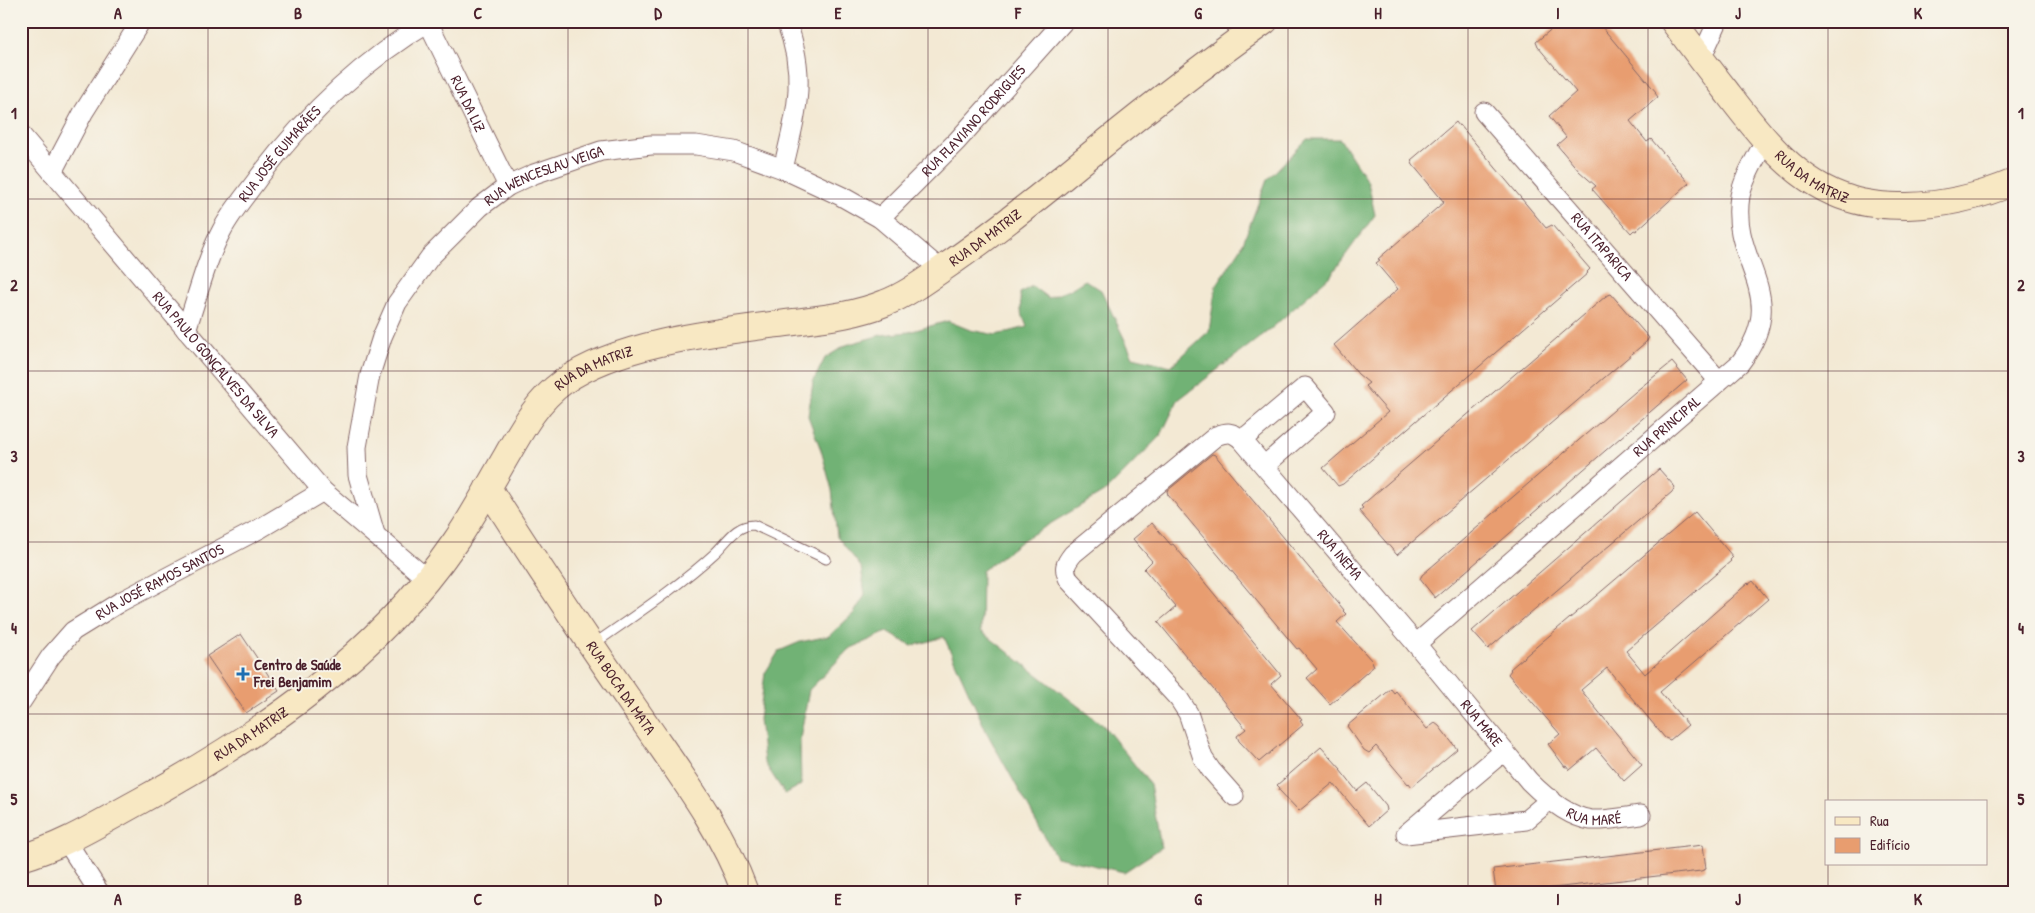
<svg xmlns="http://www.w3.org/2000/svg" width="2035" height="913" viewBox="0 0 2035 913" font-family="'Patrick Hand',sans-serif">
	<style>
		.forest { fill: #71b275; stroke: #5e6850 }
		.building { fill: #e89d6f }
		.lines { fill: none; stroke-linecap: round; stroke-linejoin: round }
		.lane-casing { stroke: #856666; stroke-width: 11 }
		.street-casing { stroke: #856666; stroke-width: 21 }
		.secondary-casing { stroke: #856666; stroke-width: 28 }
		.lane { stroke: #fff; stroke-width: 9 }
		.street { stroke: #fff; stroke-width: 19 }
		.secondary { stroke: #f8e8c3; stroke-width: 26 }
		.grid { fill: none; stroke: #4a1f2b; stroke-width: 1; stroke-opacity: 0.55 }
		.poi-dot { fill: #1f6fb2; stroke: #f7f3e8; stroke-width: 2 }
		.labels { text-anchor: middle; stroke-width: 4; stroke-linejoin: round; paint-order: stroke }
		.street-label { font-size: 15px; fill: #4a1f2b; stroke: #f7f3e8 }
		.poi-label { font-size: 15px; font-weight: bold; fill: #4a1f2b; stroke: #f7f3e8; text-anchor: start }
		.neatline { fill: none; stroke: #4a1f2b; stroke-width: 2 }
		.grid-label { font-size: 16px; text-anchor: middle; font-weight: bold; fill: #4a1f2b }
	</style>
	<rect width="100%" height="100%" fill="#f7f3e8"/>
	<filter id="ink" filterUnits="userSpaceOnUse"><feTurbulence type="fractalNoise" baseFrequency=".02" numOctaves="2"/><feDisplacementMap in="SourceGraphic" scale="10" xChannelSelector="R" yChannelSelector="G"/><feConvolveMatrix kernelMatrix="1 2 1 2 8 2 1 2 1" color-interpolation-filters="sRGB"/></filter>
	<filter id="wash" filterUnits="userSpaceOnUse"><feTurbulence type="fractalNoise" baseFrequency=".0096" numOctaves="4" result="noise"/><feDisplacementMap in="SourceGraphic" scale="20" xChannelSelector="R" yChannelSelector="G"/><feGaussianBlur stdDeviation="1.12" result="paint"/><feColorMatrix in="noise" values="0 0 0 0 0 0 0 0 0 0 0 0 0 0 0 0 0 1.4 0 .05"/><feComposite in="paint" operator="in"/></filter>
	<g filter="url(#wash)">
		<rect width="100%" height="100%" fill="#f3e9d4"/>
		<!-- forest -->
		<polygon class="forest" points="1307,139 1340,139 1368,182 1375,215 1331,275 1272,328 1178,400 1161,435 1107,490 1023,540 982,571 981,631 1104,726 1150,784 1161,848 1124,872 1056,857 987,733 944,637 912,646 887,632 849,649 809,690 800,739 801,785 785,794 764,762 759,719 765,673 779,651 800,642 829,636 854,613 865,595 861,567 837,536 832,490 821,450 808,416 813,382 825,358 846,345 881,335 909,332 948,321 970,330 996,335 1027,327 1021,311 1020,293 1032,286 1048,298 1069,290 1085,280 1101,290 1133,357 1171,366 1209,331 1216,286 1241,248 1267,180"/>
		<g id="blocks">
			<!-- building -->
			<g class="building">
				<polygon points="1561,21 1597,21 1656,92 1655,93 1658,97 1630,121 1647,142 1651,139 1689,183 1636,231 1634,230 1631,233 1592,189 1596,186 1579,171 1557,145 1566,137 1549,116 1576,92 1538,47 1536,42"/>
				<polygon points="1456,122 1459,126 1460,125 1546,228 1552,225 1590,269 1587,272 1588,273 1343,484 1338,486 1323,468 1388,412 1365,386 1369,383 1358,374 1334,345 1398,289 1376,263 1380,260 1378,259 1444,202 1413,165 1411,160"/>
				<polygon points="1611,294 1649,338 1646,342 1397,555 1359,511 1363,508 1361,506 1606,296"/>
				<polygon points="1672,362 1687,380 1435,598 1420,579 1422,575 1635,392"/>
				<polygon points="1212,454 1215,455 1344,610 1343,611 1346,614 1337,622 1372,661 1374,666 1330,704 1307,678 1317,669 1299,648 1297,649 1168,495 1167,491"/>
				<polygon points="1659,469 1675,487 1672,492 1488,649 1472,631"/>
				<polygon points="1695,512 1733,557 1730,560 1731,561 1626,651 1645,674 1748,583 1749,584 1753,581 1768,599 1660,692 1688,725 1670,740 1665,738 1607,668 1581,690 1642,765 1624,781 1596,748 1570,770 1567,766 1565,767 1548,744 1560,734 1508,674 1511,670 1510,669"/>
				<polygon points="1152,523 1171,545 1173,544 1281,675 1271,684 1302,720 1300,721 1303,725 1259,762 1239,741 1237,736 1246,729 1158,622 1176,607 1144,569 1152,561 1133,539"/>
				<polygon points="241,634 279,691 246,713 207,656"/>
				<polygon points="1391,689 1394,693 1396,691 1427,729 1435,723 1439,726 1457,749 1412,787 1409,783 1408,784 1376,746 1369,753 1364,750 1347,726"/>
				<polygon points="1321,747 1341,769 1340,770 1357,791 1367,783 1386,806 1387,810 1369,826 1333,783 1299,811 1279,790 1280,788 1277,785"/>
				<polygon points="1703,845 1706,869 1701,871 1518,892 1496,892 1493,869"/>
			</g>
		</g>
	</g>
	<g filter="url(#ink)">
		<use href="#blocks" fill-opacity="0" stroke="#856666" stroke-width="1"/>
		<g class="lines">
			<!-- lane casing -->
			<g class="lane-casing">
				<path id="lane" d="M594,644c41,-29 84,-57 121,-91 12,-11 20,-28 39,-28l72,34"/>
			</g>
			<!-- street casing -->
			<g class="street-casing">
				<g id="street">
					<path id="s1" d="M428,22l80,164"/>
					<polyline points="1701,58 1718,21"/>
					<path id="s2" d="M1484,112l235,269"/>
					<path id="s3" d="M21,135l302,356 104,88"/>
					<path d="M783,169c13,-56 25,-91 3,-148"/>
					<polyline points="52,172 83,113 141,21"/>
					<path id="s4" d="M880,218l77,-77 107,-120"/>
					<path id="s5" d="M186,330c11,-32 20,-70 36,-100 10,-19 25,-36 37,-53 48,-63 103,-116 171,-156"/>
					<path id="s6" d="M1264,466l62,-54 -21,-25 -63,53 22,26 152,178 113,137c15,15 39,36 62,39 16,1 34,-3 50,-5"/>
					<path id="s7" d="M375,534l-17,-59 -1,-28 13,-72 12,-38 15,-34 33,-46 50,-50 28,-21 26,-12 67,-23 50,-6h45l38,6 49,18 58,27 39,22 61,52"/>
					<path id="s8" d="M1416,644l324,-281c53,-69 -11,-99 0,-167 4,-19 16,-38 25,-55"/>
					<path id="s9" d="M21,702l30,-46 22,-25 47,-29 139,-73 64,-38"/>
					<polyline points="1504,751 1406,834 1526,820 1551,799"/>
					<path d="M1234,796l-23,-26 -8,-12 -15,-45 -9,-14 -110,-119c-6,-12 -4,-16 4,-26l143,-118c11,-4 16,-5 26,4"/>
					<polyline points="67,842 99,892"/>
				</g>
			</g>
			<!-- secondary casing -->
			<g class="secondary-casing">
				<g id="secondary">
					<path id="s10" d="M1673,21c17,23 35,47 53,70 33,43 69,92 124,108 18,6 38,7 57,7 37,-1 72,-9 107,-24"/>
					<path id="s11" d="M488,488c49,77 100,153 152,228 39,57 81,111 105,176"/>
					<path id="s12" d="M21,858c43,-12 80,-36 119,-57 120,-66 236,-144 315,-259 19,-27 35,-58 52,-87 15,-26 30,-54 56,-73 57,-41 162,-51 231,-60 31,-4 62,-7 91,-19 21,-8 41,-23 60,-36 38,-26 75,-55 111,-84 68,-56 137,-111 209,-162"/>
				</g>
			</g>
			<!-- lane -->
			<use href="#lane" class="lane"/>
			<!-- street -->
			<use href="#street" class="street"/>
			<!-- secondary -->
			<use href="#secondary" class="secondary"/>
		</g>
	</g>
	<!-- grid -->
	<path class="grid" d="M208,21v871M388,21v871M568,21v871M748,21v871M928,21v871M1108,21v871M1288,21v871M1468,21v871M1648,21v871M1828,21v781M21,199h1993M21,371h1993M21,542h1993M21,714h1993M1828,864v28"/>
	<!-- markers -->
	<path class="poi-dot" d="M240.5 666.5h5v5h5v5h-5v5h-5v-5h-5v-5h5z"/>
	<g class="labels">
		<!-- street labels -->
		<g class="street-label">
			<text dy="5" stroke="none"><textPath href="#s1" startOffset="91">RUA DA LIZ</textPath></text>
			<text dy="5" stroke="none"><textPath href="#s4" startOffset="135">RUA FLAVIANO RODRIGUES</textPath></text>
			<text dy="5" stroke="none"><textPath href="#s5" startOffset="202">RUA JOSÉ GUIMARÃES</textPath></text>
			<text dy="5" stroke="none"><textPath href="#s10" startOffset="211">RUA DA MATRIZ</textPath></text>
			<text dy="5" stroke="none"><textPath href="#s7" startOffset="439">RUA WENCESLAU VEIGA</textPath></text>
			<text dy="5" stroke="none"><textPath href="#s12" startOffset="1192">RUA DA MATRIZ</textPath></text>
			<text dy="5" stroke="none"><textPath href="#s2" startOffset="179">RUA ITAPARICA</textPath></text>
			<text dy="5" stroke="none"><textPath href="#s3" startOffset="301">RUA PAULO GONÇALVES DA SILVA</textPath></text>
			<text dy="5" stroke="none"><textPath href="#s12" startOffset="772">RUA DA MATRIZ</textPath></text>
			<text dy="5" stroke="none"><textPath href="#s8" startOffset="332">RUA PRINCIPAL</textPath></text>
			<text dy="5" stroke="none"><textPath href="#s6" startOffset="348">RUA INEMA</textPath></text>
			<text dy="5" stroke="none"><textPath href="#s9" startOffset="188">RUA JOSÉ RAMOS SANTOS</textPath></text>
			<text dy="5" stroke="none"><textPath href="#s11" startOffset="240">RUA BOCA DA MATA</textPath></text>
			<text dy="5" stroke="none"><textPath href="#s6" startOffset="568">RUA MARE</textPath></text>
			<text dy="5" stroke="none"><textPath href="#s12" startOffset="262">RUA DA MATRIZ</textPath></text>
			<text dy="5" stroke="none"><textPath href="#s6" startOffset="720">RUA MARÉ</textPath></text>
		</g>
		<!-- poi labels -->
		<g class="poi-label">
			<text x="254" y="670">Centro de Saúde<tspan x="254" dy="17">Frei Benjamim</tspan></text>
		</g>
	</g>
	<!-- margin -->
	<rect width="2035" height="913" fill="none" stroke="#f7f3e8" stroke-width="55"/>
	<!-- legend -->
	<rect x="1825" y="800" width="162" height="65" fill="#f7f3e8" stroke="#b29e9c"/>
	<rect x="1835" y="817" width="25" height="8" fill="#f8e8c3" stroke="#b29e9c"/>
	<text x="1870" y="826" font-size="15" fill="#4a1f2b">Rua</text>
	<rect x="1835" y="838" width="25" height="15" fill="#e89d6f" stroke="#b29e9c"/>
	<text x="1870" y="850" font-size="15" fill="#4a1f2b">Edifício</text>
	<rect x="28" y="28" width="1980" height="858" class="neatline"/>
	<g class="grid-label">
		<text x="118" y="19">A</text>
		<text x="298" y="19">B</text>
		<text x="478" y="19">C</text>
		<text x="658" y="19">D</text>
		<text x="838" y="19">E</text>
		<text x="1018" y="19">F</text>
		<text x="1198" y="19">G</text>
		<text x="1378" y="19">H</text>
		<text x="1558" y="19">I</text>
		<text x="1738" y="19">J</text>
		<text x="1918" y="19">K</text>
		<text x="14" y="119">1</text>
		<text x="2021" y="119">1</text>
		<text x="14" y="291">2</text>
		<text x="2021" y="291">2</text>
		<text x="14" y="462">3</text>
		<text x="2021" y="462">3</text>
		<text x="14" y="634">4</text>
		<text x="2021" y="634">4</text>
		<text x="14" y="805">5</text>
		<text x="2021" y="805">5</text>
		<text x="118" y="905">A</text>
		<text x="298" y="905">B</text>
		<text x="478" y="905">C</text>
		<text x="658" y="905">D</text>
		<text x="838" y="905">E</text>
		<text x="1018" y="905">F</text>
		<text x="1198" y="905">G</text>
		<text x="1378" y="905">H</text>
		<text x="1558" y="905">I</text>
		<text x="1738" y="905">J</text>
		<text x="1918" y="905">K</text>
	</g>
</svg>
